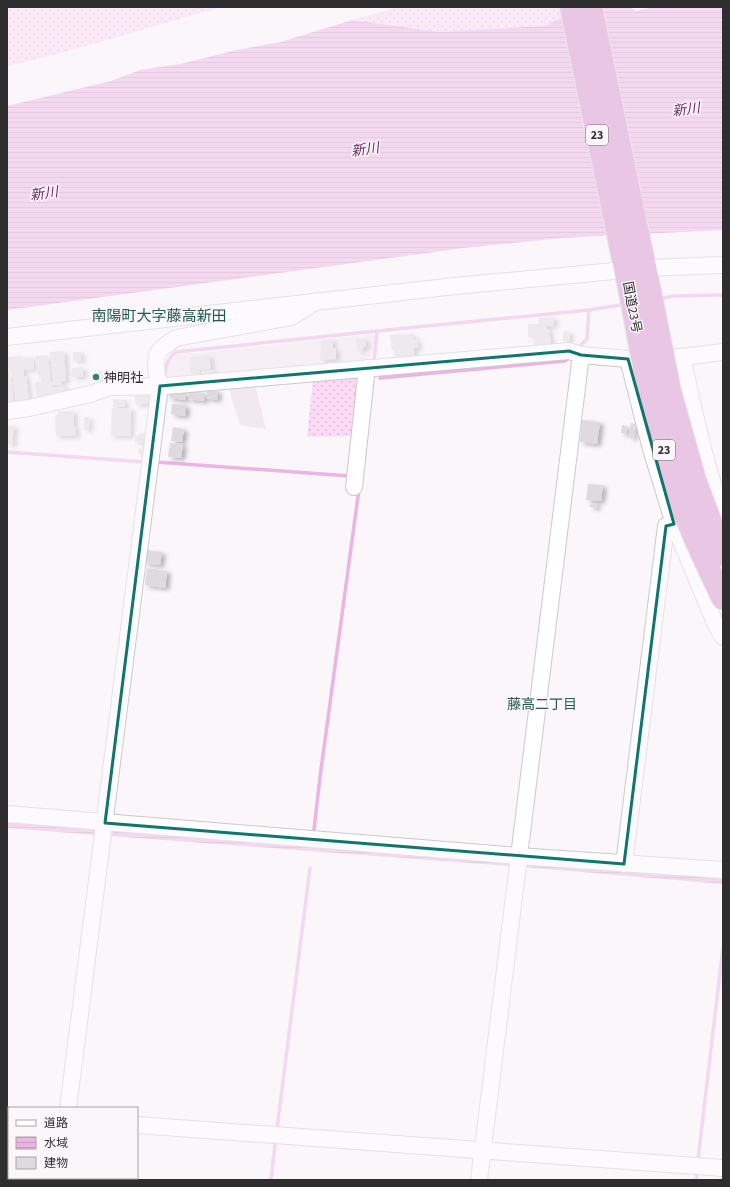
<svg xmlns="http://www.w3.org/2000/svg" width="730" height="1187" viewBox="0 0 730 1187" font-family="'Source Sans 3','Noto Sans JP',sans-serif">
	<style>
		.built { fill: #f2e8f0 }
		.grass { fill: url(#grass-dots) }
		.water { fill: url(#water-rules) }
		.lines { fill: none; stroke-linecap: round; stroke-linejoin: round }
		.stream { stroke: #ebb4e2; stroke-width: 3.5 }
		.building { fill: #dedadd; filter: url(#shadow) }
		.minor-casing { stroke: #ccc8cb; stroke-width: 18 }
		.highway-casing { stroke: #d5d5d5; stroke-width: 24 }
		.minor { stroke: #fff; stroke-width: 16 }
		.highway { stroke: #d88dcd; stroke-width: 22 }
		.highway-bridge-casing { stroke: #d5d5d5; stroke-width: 24; stroke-linecap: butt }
		.highway-bridge { stroke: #d88dcd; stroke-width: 22 }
		.marked { fill: none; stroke: #0f766e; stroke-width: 3; stroke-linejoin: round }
		.poi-dot { fill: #3b8076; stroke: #faf6f9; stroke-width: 1.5 }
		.labels { text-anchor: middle; stroke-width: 3; stroke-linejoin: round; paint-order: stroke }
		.shield { fill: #faf6f9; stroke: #6c6a6c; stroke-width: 1 }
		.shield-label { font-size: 12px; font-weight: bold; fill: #2f2e2f }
		.street-label { font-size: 13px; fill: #2f2e2f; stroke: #faf6f9 }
		.poi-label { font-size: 13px; fill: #2f2e2f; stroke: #faf6f9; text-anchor: start }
		.water-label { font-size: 14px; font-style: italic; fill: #6b2b63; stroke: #faf6f9 }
		.neighbourhood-label { font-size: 14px; fill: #245c53; stroke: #faf6f9 }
		.quarter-label { font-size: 15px; fill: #245c53; stroke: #faf6f9 }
	</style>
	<defs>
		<pattern id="grass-dots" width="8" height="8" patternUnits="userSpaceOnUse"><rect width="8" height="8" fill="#fcdaf6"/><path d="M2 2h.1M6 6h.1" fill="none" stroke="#d8bbd3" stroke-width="1.8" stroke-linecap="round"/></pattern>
		<pattern id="water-rules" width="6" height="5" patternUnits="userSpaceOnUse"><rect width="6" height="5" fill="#ebb4e2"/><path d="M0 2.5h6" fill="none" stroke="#ca9bc2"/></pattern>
		<filter id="shadow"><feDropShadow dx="4" dy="2.5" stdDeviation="2" flood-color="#0004"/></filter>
	</defs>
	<rect width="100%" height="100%" fill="#faf6f9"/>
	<!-- built -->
	<g class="built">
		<polygon points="374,334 371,363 167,381 167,371 169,362 177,355"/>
		<polygon points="255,385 266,429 240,425 228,386"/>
	</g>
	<!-- grass -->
	<g class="grass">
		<path d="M7,7h216c-72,19 -143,43 -216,59z"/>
		<polygon points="398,7 583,7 545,26 439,32 352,20"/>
		<polygon points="359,374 355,436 307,437 313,379"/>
	</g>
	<!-- water -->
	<g class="water">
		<polygon points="583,7 630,7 636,11 653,7 723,7 723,230 561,238 464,248 7,310 7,106 111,81 140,70 180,64 237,50 281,42 352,20 439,32 545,26"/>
		<polygon points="7,820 95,828 96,835 7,828"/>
		<polygon points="114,829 723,876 723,884 511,866 111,836"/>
	</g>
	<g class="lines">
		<!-- stream -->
		<g class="stream">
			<polyline points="659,299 672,296 723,295"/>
			<polyline points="577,349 587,339 589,310"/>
			<polyline points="374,362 377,331 589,310 626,304"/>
			<path d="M165,376c1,-10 2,-17 11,-24l201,-21"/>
			<polyline points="380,378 565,361 570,356"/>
			<polyline points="7,452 144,462"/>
			<polyline points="156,462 350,476"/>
			<polyline points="314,830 320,777 359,489"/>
			<polyline points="277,1129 310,868"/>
			<polyline points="698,1160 723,947"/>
			<polyline points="271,1180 275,1145"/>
			<polyline points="696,1180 697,1175"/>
		</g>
	</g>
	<!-- building -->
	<g class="building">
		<polygon points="554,317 554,326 547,326 547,329 549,329 551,345 534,346 533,337 528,337 528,324 539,324 539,318"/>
		<polygon points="563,331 569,331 570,341 563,341"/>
		<polygon points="414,334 414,340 418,339 418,348 414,348 414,357 395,358 394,350 392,350 390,335"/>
		<polygon points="332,339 333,348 336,348 336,359 320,360 321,340"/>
		<polygon points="356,339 366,339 366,347 363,347 363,350 357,350"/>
		<polygon points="64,351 66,381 61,381 62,385 53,385 53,395 36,396 35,382 41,382 40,375 37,375 35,356 48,355 51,381 45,382 53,381 50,352"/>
		<rect x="73" y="352" width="8" height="9"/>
		<polygon points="209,355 211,369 190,371 189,357"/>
		<polygon points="23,356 24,377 26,376 29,400 16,401 13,377 12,377 11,370 7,370 7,357"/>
		<polygon points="33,357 34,369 25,370 24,358"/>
		<polygon points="83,367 83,377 72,377 72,368"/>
		<polygon points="117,370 117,381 104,381 103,371"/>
		<polygon points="214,370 214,375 202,376 201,371"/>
		<polygon points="7,371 10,371 13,401 7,402"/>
		<polygon points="98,371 102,371 103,380 92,379 92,375 98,375"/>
		<polygon points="200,371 200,376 191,377 191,372"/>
		<polygon points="64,386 65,393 54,394 53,387"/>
		<polygon points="207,390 218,391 217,400 206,398"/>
		<polygon points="170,391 186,393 186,400 169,398"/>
		<polygon points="190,391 205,393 204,401 188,399"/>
		<polygon points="151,394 153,402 136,405 134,396"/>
		<polygon points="113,399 125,400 125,407 113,407"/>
		<polygon points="172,404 186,405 185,416 171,414"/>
		<polygon points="112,408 131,408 130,436 111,436"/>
		<polygon points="58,411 74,411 74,427 76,427 76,436 56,436 55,415 58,415"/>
		<rect x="84" y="417" width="5" height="13"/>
		<polygon points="582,420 600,422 597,444 580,442"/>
		<polygon points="631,423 635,424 633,438 629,438"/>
		<polygon points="7,425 15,426 12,438 13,438 13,445 7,444"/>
		<polygon points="622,425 627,426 626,434 621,433"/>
		<polygon points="173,427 184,429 182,442 171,441"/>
		<polygon points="139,433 146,434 145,443 135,442 135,435 139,436"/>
		<polygon points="170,443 183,444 181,458 168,457"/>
		<polygon points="139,448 146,449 145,455 138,454"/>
		<polygon points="588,484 603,485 601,501 586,500"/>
		<polygon points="591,503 597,503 596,508 590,507"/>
		<polygon points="146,550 162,552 160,565 144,563"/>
		<polygon points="147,568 167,571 165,588 145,585"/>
	</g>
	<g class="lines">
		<!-- minor casing -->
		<g class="minor-casing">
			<g id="minor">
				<polyline points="7,337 455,286 646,268 723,265"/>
				<polyline points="682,357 723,352"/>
				<polyline points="628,359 651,449 674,524 715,623 723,637"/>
				<polyline points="7,411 29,408 90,394 110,387 166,386 569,351 581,355"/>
				<polyline points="354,487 367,368"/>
				<polyline points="7,814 518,856 723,870"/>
				<polyline points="624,864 666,526 674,524"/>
				<path d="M68,1108l92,-722c-3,-9 -6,-23 -2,-33 3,-6 13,-11 18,-15l115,-21 26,-16"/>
				<polyline points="7,1115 9,1115"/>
				<polyline points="137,1125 723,1168"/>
				<polyline points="58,1180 59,1178"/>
				<path d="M479,1180l102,-825 47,4 54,-2c12,52 22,106 41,156"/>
			</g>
		</g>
		<!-- highway casing -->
		<g class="highway-casing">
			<g id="highway">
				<polyline points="571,7 630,293"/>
				<polyline points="591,7 650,291"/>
			</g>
		</g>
		<!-- minor -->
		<use href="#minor" class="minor"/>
		<!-- highway -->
		<use href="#highway" class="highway"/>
		<!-- highway-bridge casing -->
		<g class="highway-bridge-casing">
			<g id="highway-bridge">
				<polyline points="650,291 670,391 695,480 723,555"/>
				<path d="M630,293c12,64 23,129 44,191 13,40 31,77 49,115"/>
			</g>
		</g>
		<!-- highway-bridge -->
		<use href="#highway-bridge" class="highway-bridge"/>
	</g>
	<!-- marked area -->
	<path d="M0 0H730V1187H0ZM569,351l12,4 47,4 46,165 -8,2 -42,338 -519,-41 55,-437z" fill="#faf6f9" fill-opacity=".55" fill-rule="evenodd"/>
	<path class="marked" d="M569,351l12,4 47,4 46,165 -8,2 -42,338 -519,-41 55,-437z"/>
	<!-- markers -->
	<circle class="poi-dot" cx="96" cy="377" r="4"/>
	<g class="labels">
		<!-- shield labels -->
		<g class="shield">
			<rect x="586" y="125" width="22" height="20" rx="3"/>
			<rect x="653" y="440" width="22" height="20" rx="3"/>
		</g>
		<g class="shield-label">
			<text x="597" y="139">23</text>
			<text x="664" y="454">23</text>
		</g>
		<!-- street labels -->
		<g class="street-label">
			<text transform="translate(633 307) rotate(79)" y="5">国道23号</text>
		</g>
		<!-- poi labels -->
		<g class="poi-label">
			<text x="104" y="382">神明社</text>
		</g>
		<!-- water labels -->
		<g class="water-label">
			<text transform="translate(686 109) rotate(-7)" y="5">新川</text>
			<text transform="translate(365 149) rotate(-8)" y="5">新川</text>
			<text transform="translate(44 193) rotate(-8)" y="5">新川</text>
		</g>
		<!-- neighbourhood labels -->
		<g class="neighbourhood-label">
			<text x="542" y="709">藤高二丁目</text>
		</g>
		<!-- quarter labels -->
		<g class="quarter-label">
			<text x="159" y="321">南陽町大字藤高新田</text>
		</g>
	</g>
	<!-- border -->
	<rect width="730" height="1187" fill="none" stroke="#2f2e2f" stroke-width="16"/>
	<!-- legend -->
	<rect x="8" y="1107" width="130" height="72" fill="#faf6f9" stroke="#a9a6a8"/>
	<rect x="16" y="1120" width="20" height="6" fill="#ffffff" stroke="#a9a6a8"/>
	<text x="44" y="1127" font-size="12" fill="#2f2e2f">道路</text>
	<rect x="16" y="1137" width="20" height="12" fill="url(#water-rules)" stroke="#a9a6a8"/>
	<text x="44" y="1147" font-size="12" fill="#2f2e2f">水域</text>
	<rect x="16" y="1157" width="20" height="12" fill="#dedadd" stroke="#a9a6a8"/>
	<text x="44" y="1167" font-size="12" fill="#2f2e2f">建物</text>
</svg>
